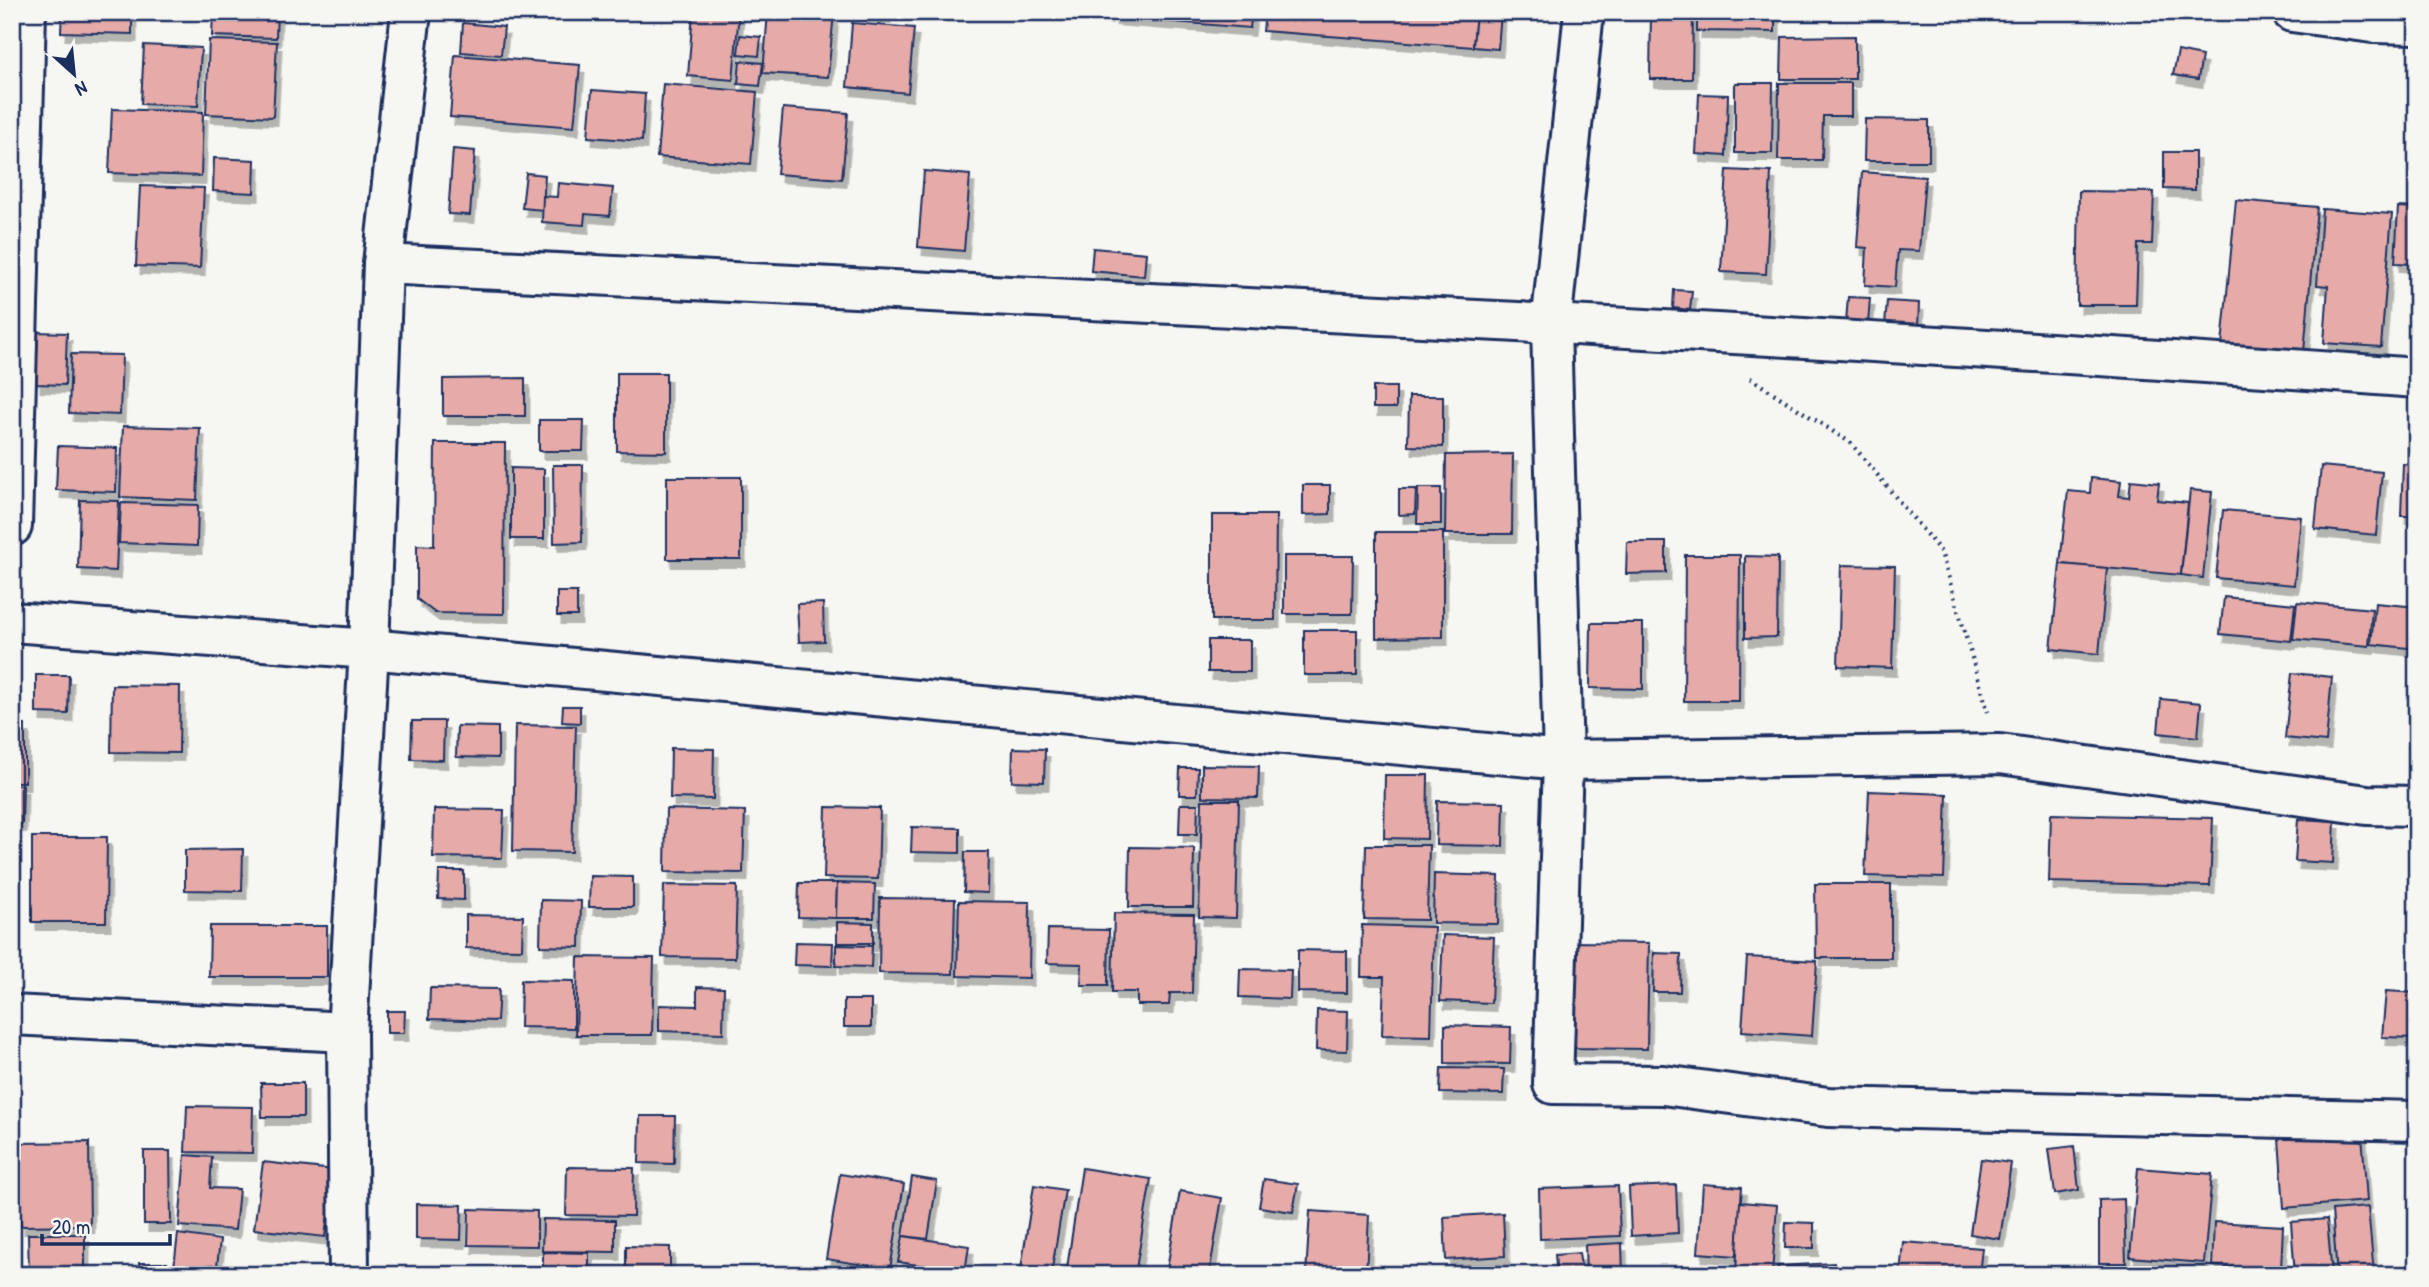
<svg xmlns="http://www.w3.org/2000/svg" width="2429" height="1287" viewBox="0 0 2429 1287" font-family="'Patrick Hand',sans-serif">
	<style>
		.building { fill: #e6aba9; stroke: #1b2f5e; stroke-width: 2; filter: url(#shadow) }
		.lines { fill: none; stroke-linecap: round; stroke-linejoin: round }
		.street-casing { stroke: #1b2f5e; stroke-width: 44 }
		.path { stroke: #1b2f5e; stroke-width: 4.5; stroke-dasharray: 2 5; stroke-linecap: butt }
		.street { stroke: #f6f6f2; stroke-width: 38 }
	</style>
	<defs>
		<filter id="shadow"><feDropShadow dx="4.5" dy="8" stdDeviation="0" flood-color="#0004"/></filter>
	</defs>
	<rect width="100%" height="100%" fill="#f6f6f2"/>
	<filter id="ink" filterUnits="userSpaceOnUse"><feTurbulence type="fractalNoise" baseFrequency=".0143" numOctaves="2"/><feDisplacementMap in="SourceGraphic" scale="14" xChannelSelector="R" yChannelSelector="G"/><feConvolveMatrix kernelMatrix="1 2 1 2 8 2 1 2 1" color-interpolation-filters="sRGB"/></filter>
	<g filter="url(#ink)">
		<!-- building -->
		<g class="building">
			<polygon points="62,12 132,12 132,34 61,32"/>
			<polygon points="213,12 277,12 276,38 212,36"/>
			<polygon points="693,12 739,12 733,80 688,76"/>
			<polygon points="768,12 834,12 828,77 763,73"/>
			<polygon points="849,12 887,12 886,15"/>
			<polygon points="1079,12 1108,12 1107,15"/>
			<polygon points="1113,12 1252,12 1250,28 1112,17"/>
			<polygon points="1265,12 1476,12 1473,47 1263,31"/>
			<polygon points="1476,12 1501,12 1498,49 1473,47"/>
			<polygon points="1651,12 1693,12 1692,79 1650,79"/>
			<polygon points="1697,12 1775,12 1775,32 1697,31"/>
			<polygon points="463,23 504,27 501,55 461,52"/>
			<polygon points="852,23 914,28 908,93 847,87"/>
			<polygon points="740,35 761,37 759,56 738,54"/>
			<polygon points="1855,36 1855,79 1781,79 1782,37"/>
			<polygon points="209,40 277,42 273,117 206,114"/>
			<polygon points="144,45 201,48 198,106 141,104"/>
			<polygon points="2178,51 2202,56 2198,79 2173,75"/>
			<polygon points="455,55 580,65 574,127 450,117"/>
			<polygon points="740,61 763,63 760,86 738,84"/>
			<polygon points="1735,83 1773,83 1772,153 1735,153"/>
			<polygon points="1779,83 1851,83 1851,116 1823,116 1822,160 1778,160"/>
			<polygon points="663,84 757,92 751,164 657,157"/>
			<polygon points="592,90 645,94 642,141 588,137"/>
			<polygon points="1699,94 1728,95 1726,156 1696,154"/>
			<polygon points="783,108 848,113 842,179 777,174"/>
			<polygon points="112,109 203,112 201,176 109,173"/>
			<polygon points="1865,119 1929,120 1929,161 1864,161"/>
			<polygon points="453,149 475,151 470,215 448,214"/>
			<polygon points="2164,152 2195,152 2195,190 2164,189"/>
			<polygon points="214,158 255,160 254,193 213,191"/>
			<polygon points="1727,170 1771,172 1766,274 1721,272"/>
			<polygon points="924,171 970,175 964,251 918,247"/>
			<polygon points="1862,172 1925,177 1919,251 1898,250 1895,287 1865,285 1867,248 1857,247"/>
			<polygon points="526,173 545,175 543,210 522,208"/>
			<polygon points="558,183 613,188 610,216 585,214 584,225 542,222 543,196 557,197"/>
			<polygon points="140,186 204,188 200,268 136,266"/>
			<polygon points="2079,191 2154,192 2152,244 2138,244 2136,305 2077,305"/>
			<polygon points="2236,200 2317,207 2304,352 2222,345"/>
			<polygon points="2398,207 2417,208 2417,264 2395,263"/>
			<polygon points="2322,209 2392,214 2381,347 2324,343 2328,286 2317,285"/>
			<polygon points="1093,248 1146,253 1144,276 1091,271"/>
			<polygon points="1674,290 1692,291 1690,310 1673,308"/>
			<polygon points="1848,297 1870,298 1868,324 1846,322"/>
			<polygon points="1887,301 1919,303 1918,328 1885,325"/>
			<polygon points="37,332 67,333 65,385 36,384"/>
			<polygon points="71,354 122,355 120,415 69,413"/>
			<polygon points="617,373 666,373 666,452 617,451"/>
			<polygon points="525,378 525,416 443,416 443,379"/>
			<rect x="1373" y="387" width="23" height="21"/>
			<polygon points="1409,396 1443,396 1443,447 1408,446"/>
			<polygon points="539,420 584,420 583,451 539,451"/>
			<polygon points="123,426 200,428 197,500 120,497"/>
			<polygon points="2408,435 2417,436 2417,462 2408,462"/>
			<polygon points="435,443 505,443 504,614 435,613 417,599 417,545 434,546"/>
			<polygon points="58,446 117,448 116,492 56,490"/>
			<polygon points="1513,454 1512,534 1445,534 1446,455"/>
			<polygon points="2403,464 2417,465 2417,516 2401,516"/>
			<polygon points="553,465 583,465 582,542 554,543"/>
			<polygon points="2321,466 2382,472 2376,535 2315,529"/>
			<polygon points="511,468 544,469 544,539 511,539"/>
			<rect x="667" y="477" width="74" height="82"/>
			<polygon points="2091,478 2121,481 2119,496 2129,497 2131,480 2159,483 2157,500 2188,503 2181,575 2060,564 2068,491 2090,493"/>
			<polygon points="1303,485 1330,485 1330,514 1303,515"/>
			<polygon points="1418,488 1441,488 1441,524 1417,524"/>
			<polygon points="1399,489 1416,489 1415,514 1399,515"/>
			<polygon points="2190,490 2212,492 2203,578 2181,575"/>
			<polygon points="80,500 119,501 116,571 78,569"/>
			<polygon points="121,503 198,505 197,546 119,543"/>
			<polygon points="2223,510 2301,517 2294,585 2216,578"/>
			<polygon points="1212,515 1276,515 1275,620 1212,620"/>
			<polygon points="1376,532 1443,532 1443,637 1376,638"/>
			<polygon points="1627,542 1666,542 1666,573 1626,574"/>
			<polygon points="1685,555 1740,555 1739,701 1684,701"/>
			<polygon points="1284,556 1353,556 1352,614 1284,614"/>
			<polygon points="1745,556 1778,557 1777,637 1745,638"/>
			<polygon points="2060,564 2107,568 2099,654 2051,649"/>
			<polygon points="1841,565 1895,566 1892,668 1838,666"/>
			<rect x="557" y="592" width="20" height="24"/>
			<polygon points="2224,597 2295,604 2291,641 2220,634"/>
			<polygon points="2297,602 2372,609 2369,646 2293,639"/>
			<polygon points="823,603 824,641 799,642 797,604"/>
			<polygon points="2375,603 2417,607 2417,649 2371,644"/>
			<polygon points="1591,623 1643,623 1643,689 1590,688"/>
			<rect x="1304" y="630" width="53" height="45"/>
			<rect x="1208" y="640" width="42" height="32"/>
			<polygon points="2292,673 2332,677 2326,742 2285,738"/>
			<polygon points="36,675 69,675 68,714 36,713"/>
			<polygon points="112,685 180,686 179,753 111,752"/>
			<polygon points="2161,699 2201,703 2198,737 2158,733"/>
			<polygon points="563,706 580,706 580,723 562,722"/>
			<polygon points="412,721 444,721 443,760 411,759"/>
			<rect x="12" y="725" width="13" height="57"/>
			<polygon points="515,725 576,726 572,852 513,851"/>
			<polygon points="457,726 498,727 498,758 456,757"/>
			<polygon points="671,748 714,749 713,799 670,798"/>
			<polygon points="1013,748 1045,749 1044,782 1012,781"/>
			<polygon points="1202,765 1259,766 1258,798 1202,797"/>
			<polygon points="1180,768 1198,768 1197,795 1179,795"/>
			<polygon points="1385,775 1428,775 1427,839 1384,838"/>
			<polygon points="12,785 23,785 22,824 12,824"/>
			<polygon points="1869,791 1947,794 1944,878 1865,876"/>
			<polygon points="1202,800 1239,800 1236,918 1199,917"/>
			<polygon points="1437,801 1504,802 1503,846 1436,845"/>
			<polygon points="1180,804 1198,804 1197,834 1179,834"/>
			<polygon points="826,807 880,808 878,879 824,878"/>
			<polygon points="434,809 504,810 502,858 433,857"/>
			<polygon points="666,809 745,811 743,873 665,872"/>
			<polygon points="2051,814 2213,818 2210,886 2049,882"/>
			<polygon points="2298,819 2335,821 2333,863 2295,861"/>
			<polygon points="912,827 960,828 960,853 911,852"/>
			<polygon points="32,837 107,837 106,922 32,922"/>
			<polygon points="1366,845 1429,845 1427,920 1364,919"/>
			<polygon points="1130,847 1194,848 1193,907 1129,907"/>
			<polygon points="243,849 242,891 185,890 185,850"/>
			<polygon points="965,852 989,852 988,893 964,892"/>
			<polygon points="439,871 464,871 464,900 438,899"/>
			<polygon points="1434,874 1499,876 1498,924 1433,923"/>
			<polygon points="590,876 633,877 633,907 589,907"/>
			<polygon points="799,883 837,883 836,918 798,917"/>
			<polygon points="837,883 875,884 874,918 836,918"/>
			<polygon points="1815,884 1891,884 1891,958 1816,958"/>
			<polygon points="664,885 737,886 735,958 662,957"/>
			<polygon points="880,898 955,899 953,974 879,973"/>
			<polygon points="541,900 581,901 580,947 540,946"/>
			<polygon points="959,901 1030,902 1029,978 957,976"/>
			<polygon points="1114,913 1194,914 1192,993 1170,993 1169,1005 1137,1005 1137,992 1112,992"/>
			<polygon points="466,915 523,916 522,949 466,948"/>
			<polygon points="837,922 873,923 873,943 837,943"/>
			<polygon points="1362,925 1434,927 1431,1036 1382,1035 1384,977 1361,977"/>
			<polygon points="210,926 327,926 327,977 209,977"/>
			<polygon points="1048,929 1109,930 1108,985 1081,985 1082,964 1047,963"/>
			<polygon points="1443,935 1494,937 1491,1003 1440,1001"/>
			<polygon points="795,942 833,943 832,966 794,965"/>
			<polygon points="1571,942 1649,943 1647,1049 1569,1048"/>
			<polygon points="836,945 872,946 871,967 836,966"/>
			<polygon points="1298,950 1347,951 1347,993 1298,992"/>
			<polygon points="1654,953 1681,954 1680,992 1653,992"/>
			<polygon points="578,957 654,958 652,1035 576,1035"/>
			<polygon points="1747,957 1817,961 1812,1036 1742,1031"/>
			<polygon points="1240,969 1291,970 1290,999 1239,997"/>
			<polygon points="521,980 574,981 574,1028 520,1027"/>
			<polygon points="697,987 724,988 723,1033 659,1031 659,1005 697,1006"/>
			<polygon points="430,988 499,989 497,1021 429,1019"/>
			<polygon points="2386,991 2417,993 2417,1038 2382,1037"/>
			<rect x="844" y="1000" width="27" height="27"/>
			<polygon points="1317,1010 1348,1011 1347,1051 1316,1050"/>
			<polygon points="387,1011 405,1011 404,1033 387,1033"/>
			<polygon points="1445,1025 1511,1027 1510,1064 1445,1063"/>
			<polygon points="1441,1068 1504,1069 1503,1094 1440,1093"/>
			<polygon points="261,1083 303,1083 303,1117 262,1117"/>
			<polygon points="187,1106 253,1107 252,1153 185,1152"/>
			<polygon points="640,1116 675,1116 674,1164 639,1163"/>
			<polygon points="2362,1134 2367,1201 2284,1208 2279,1139"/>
			<polygon points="89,1142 90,1225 20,1226 19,1143"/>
			<polygon points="2074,1146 2079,1190 2055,1194 2049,1149"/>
			<polygon points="144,1151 170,1151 171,1224 144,1224"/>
			<polygon points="185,1155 212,1157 210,1188 239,1189 235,1230 179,1226"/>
			<polygon points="1981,1159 2011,1163 2000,1239 1970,1234"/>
			<polygon points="263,1162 333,1170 325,1237 254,1229"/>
			<polygon points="567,1167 634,1168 633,1216 566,1215"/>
			<polygon points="1082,1168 1151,1179 1135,1275 1066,1275"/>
			<polygon points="2138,1168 2212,1174 2204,1263 2130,1257"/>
			<polygon points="840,1174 904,1184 890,1269 826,1259"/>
			<polygon points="912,1177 937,1181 928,1239 903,1236"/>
			<polygon points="1264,1179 1298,1184 1293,1212 1259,1207"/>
			<polygon points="1703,1184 1742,1187 1737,1256 1698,1253"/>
			<polygon points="1034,1185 1065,1190 1051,1275 1020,1275"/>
			<polygon points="1676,1185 1678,1233 1631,1236 1629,1187"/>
			<polygon points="1618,1186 1620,1236 1540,1239 1539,1189"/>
			<polygon points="1180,1191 1222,1198 1209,1275 1166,1275"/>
			<polygon points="2124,1199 2126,1263 2099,1263 2099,1200"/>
			<polygon points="1740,1202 1777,1205 1772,1274 1736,1272"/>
			<polygon points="416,1204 462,1205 461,1240 416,1239"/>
			<polygon points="2368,1207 2374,1275 2337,1275 2332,1210"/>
			<polygon points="469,1209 537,1211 537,1246 468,1245"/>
			<polygon points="1310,1211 1369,1215 1366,1275 1306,1275"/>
			<polygon points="1503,1213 1505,1256 1446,1260 1444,1217"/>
			<polygon points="543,1219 615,1220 615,1252 542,1251"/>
			<polygon points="2327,1219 2332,1275 2295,1275 2291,1222"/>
			<polygon points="1786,1222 1814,1223 1814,1248 1785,1248"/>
			<polygon points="2214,1222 2283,1226 2281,1270 2212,1266"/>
			<polygon points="28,1234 85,1234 85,1275 29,1275"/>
			<polygon points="178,1234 220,1240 216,1275 173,1275"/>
			<polygon points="903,1236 969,1246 965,1272 898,1262"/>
			<polygon points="1903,1242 1982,1248 1979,1275 1900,1275"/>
			<polygon points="1622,1243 1623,1275 1586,1275 1585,1245"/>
			<polygon points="626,1246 670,1247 670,1275 626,1275"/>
			<polygon points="543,1252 589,1253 589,1275 543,1275"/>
			<polygon points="1579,1253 1582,1274 1557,1275 1555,1255"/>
			<polygon points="139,1263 167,1263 168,1275 139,1275"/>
			<polygon points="1834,1263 1834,1275 1778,1275 1778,1266"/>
			<polygon points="2146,1266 2213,1271 2213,1275 2146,1275"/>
			<polygon points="827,1267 874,1275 825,1275"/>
			<rect x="1476" y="1267" width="18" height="8"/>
			<polygon points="2109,1269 2138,1270 2138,1275 2109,1275"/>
			<polygon points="920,1271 945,1275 919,1275"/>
		</g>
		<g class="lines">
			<!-- street casing -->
			<g class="street-casing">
				<g id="street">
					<polyline points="1584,12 1551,326 1563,760 1553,1084 1663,1085 1828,1107 2417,1121"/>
					<polyline points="2292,12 2373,23 2417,24"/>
					<path d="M383,264c678,36 1357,64 2034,114"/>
					<polyline points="12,526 26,12"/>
					<polyline points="12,622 369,649 1563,760 2000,754 2367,805 2417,806"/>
					<polyline points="12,1015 347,1032"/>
					<polyline points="349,1275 347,1032 369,649 383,264 411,12"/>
				</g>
			</g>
			<!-- path -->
			<polyline class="path" points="1750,378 1851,443 1941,552 1988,712"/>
			<!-- street -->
			<use href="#street" class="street"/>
		</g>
	</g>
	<!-- margin -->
	<rect width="2429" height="1287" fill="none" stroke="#f6f6f2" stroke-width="42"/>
	<rect x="21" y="21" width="2387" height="1245" fill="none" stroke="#1b2f5e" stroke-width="2.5" filter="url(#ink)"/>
	<!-- north arrow -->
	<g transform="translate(74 74) rotate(153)" stroke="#f6f6f2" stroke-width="5" paint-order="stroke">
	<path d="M0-5L12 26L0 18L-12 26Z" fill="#1b2f5e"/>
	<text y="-10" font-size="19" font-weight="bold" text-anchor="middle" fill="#1b2f5e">N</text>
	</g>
	<!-- scale -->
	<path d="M42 1234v10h128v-10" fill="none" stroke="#1b2f5e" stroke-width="3.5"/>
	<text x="52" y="1234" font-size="21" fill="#1b2f5e" stroke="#f6f6f2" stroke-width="5" paint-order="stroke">20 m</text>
</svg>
